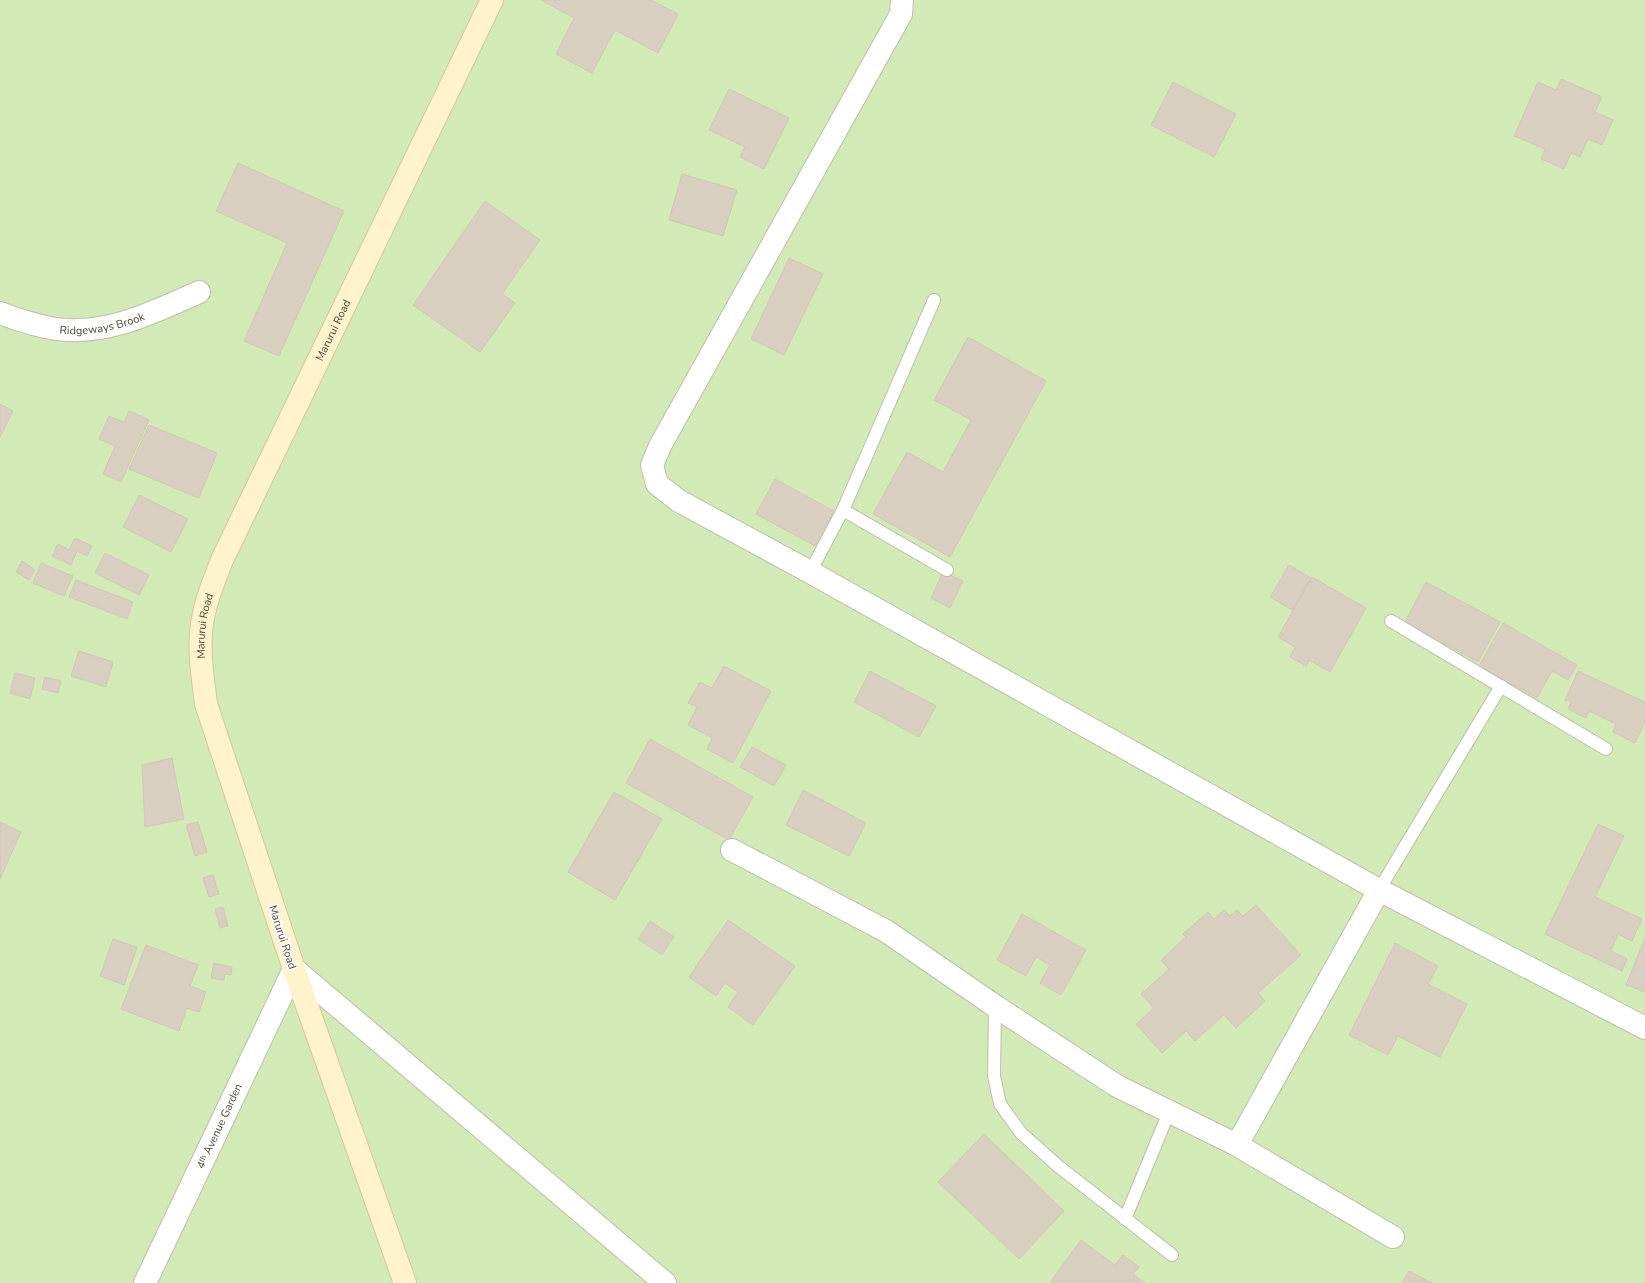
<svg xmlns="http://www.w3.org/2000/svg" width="1645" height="1283" viewBox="0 0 1645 1283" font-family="'Nunito Sans',sans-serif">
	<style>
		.green { fill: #d2eab5 }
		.building { fill: #d8cfc1; stroke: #d3c7b4 }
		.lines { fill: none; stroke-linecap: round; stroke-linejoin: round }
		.lane-casing { stroke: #c2bbae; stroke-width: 14 }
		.street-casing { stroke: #c2bbae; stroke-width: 24 }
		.secondary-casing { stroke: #d6c79b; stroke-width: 24 }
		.lane { stroke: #fff; stroke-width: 12 }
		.street { stroke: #fff; stroke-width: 22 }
		.secondary { stroke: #fff3cd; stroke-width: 22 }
		.labels { text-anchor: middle; stroke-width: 3; stroke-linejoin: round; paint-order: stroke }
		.street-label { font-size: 11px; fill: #4b4439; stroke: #fff }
	</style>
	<rect width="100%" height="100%" fill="#f6f3ec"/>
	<!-- green -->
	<rect class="green" x="0" y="0" width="1645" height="1283"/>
	<!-- building -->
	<g class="building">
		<polygon points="541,0 651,0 678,14 658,53 615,30 592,73 556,54 574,18"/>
		<polygon points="1561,79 1602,97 1595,112 1613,120 1602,145 1588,139 1580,157 1571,153 1564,169 1541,159 1545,149 1514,136 1538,82 1556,90"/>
		<polygon points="1173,82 1236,114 1214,157 1151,125"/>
		<polygon points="729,89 789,118 764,169 740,157 745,147 709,130"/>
		<polygon points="238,163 344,211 279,356 244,341 287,243 216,211"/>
		<polygon points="682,174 737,190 723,236 669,220"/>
		<polygon points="485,201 540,240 502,294 515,303 480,352 413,305"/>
		<polygon points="789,258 823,274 784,355 751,339"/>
		<polygon points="968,337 1046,381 950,557 873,514 907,452 943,472 971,420 934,400"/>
		<polygon points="0,404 13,411 0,437"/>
		<polygon points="129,411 149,420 121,482 103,474 115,446 99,439 109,416 124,422"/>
		<polygon points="149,425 217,453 199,498 129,469"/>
		<polygon points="775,479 834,511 815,546 756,514"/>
		<polygon points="139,495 188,519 171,552 123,527"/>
		<polygon points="75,538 92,546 87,556 77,551 71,565 52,556 58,544 69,550"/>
		<polygon points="105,553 149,575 139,595 95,573"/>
		<polygon points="22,561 35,570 29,580 16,572"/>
		<polygon points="41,563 73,576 64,596 33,583"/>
		<polygon points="1289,565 1311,578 1292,610 1270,597"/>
		<polygon points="943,572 963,581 950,608 931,598"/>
		<polygon points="1312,577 1366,608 1330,672 1309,660 1306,666 1290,657 1295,647 1278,637"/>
		<polygon points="76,580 133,602 127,619 69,597"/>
		<polygon points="1426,582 1500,622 1478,662 1405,622"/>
		<polygon points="1503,623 1577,665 1568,680 1552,671 1537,698 1479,666"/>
		<polygon points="79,651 113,662 106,687 71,676"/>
		<polygon points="724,666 771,691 733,763 707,749 712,738 688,725 697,707 688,703 700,682 712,688"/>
		<polygon points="870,671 936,706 919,737 854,702"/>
		<polygon points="1578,671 1645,702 1645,722 1635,743 1613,732 1616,724 1589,711 1586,718 1568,709 1571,702 1565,700"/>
		<polygon points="15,673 35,678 30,699 10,693"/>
		<polygon points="45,677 61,681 58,693 42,689"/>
		<polygon points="650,739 753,797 729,840 626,783"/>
		<polygon points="752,747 786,765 774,786 740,767"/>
		<polygon points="172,758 184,819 145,827 142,765"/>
		<polygon points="803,790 866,823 849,856 786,825"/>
		<polygon points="614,792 662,819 615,900 568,872"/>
		<polygon points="0,822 21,832 0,879"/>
		<polygon points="198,822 207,852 195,856 186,825"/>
		<polygon points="1598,824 1624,836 1595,897 1642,919 1632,941 1618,934 1611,951 1627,959 1622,971 1545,934"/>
		<polygon points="213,875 219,894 209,897 203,878"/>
		<polygon points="1256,905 1301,955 1258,993 1265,1001 1236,1028 1224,1015 1195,1041 1186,1031 1162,1053 1136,1024 1154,1008 1141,994 1169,969 1161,960 1186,937 1183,934 1208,912 1214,919 1224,910 1230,916 1237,910 1243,916"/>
		<polygon points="223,907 228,926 220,928 215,909"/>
		<polygon points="1022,914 1086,950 1061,995 1040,983 1050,965 1036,957 1026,976 997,960"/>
		<polygon points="728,920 795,966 753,1025 728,1007 738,992 725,983 716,996 689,977"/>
		<polygon points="650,921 674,937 662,955 638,939"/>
		<polygon points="1645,938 1645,992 1626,985"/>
		<polygon points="113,939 137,947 124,985 100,976"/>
		<polygon points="1395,943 1438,966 1428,984 1467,1004 1440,1057 1398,1036 1388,1055 1349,1035"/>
		<polygon points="146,945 198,965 190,986 206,992 199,1012 187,1008 179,1031 121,1009"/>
		<polygon points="214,963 232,967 231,975 225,974 224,980 211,978"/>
		<polygon points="984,1134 1064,1211 1019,1259 938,1182"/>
		<polygon points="1081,1240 1115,1265 1123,1255 1139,1267 1133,1274 1145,1283 1054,1283 1051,1281"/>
		<polygon points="1409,1271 1432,1283 1402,1283"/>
	</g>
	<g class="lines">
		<!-- lane casing -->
		<g class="lane-casing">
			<g id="lane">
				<polyline points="843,510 947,570"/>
				<polyline points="810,572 843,510 934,300"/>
				<polyline points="1391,621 1606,749"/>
				<polyline points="1379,890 1501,686"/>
				<polyline points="995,1006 994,1076 1000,1104 1021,1133 1058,1166 1172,1255"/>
				<polyline points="1125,1219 1169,1112"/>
			</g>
		</g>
		<!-- street casing -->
		<g class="street-casing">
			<g id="street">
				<polyline points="902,0 901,14 660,446 652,465 657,484 679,501 810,572 1379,890 1645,1028"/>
				<path id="s1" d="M0,313c18,7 37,13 56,16 51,7 98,-17 143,-37"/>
				<polyline points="732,850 886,931 995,1006 1117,1086 1237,1145 1393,1237"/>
				<polyline points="1237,1145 1379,890"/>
				<polyline points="145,1283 294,969 665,1283"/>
			</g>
		</g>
		<!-- secondary casing -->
		<g class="secondary-casing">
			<g id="secondary">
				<path id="s2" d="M405,1283l-111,-314 -88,-265c-3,-25 -8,-55 -4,-80 3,-22 12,-43 20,-64l270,-560"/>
			</g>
		</g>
		<!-- lane -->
		<use href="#lane" class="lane"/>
		<!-- street -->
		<use href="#street" class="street"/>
		<!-- secondary -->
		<use href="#secondary" class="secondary"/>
	</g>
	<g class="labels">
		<!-- street labels -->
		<g class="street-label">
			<text dy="4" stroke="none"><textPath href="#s1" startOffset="105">Ridgeways Brook</textPath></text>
			<text dy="4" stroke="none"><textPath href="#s2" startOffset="1015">Marurui Road</textPath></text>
			<text dy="4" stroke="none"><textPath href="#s2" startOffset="691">Marurui Road</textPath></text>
			<text transform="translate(283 937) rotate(72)" y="4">Marurui Road</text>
			<text transform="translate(219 1126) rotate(-65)" y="4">4ᵗʰ Avenue Garden</text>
		</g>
	</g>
</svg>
